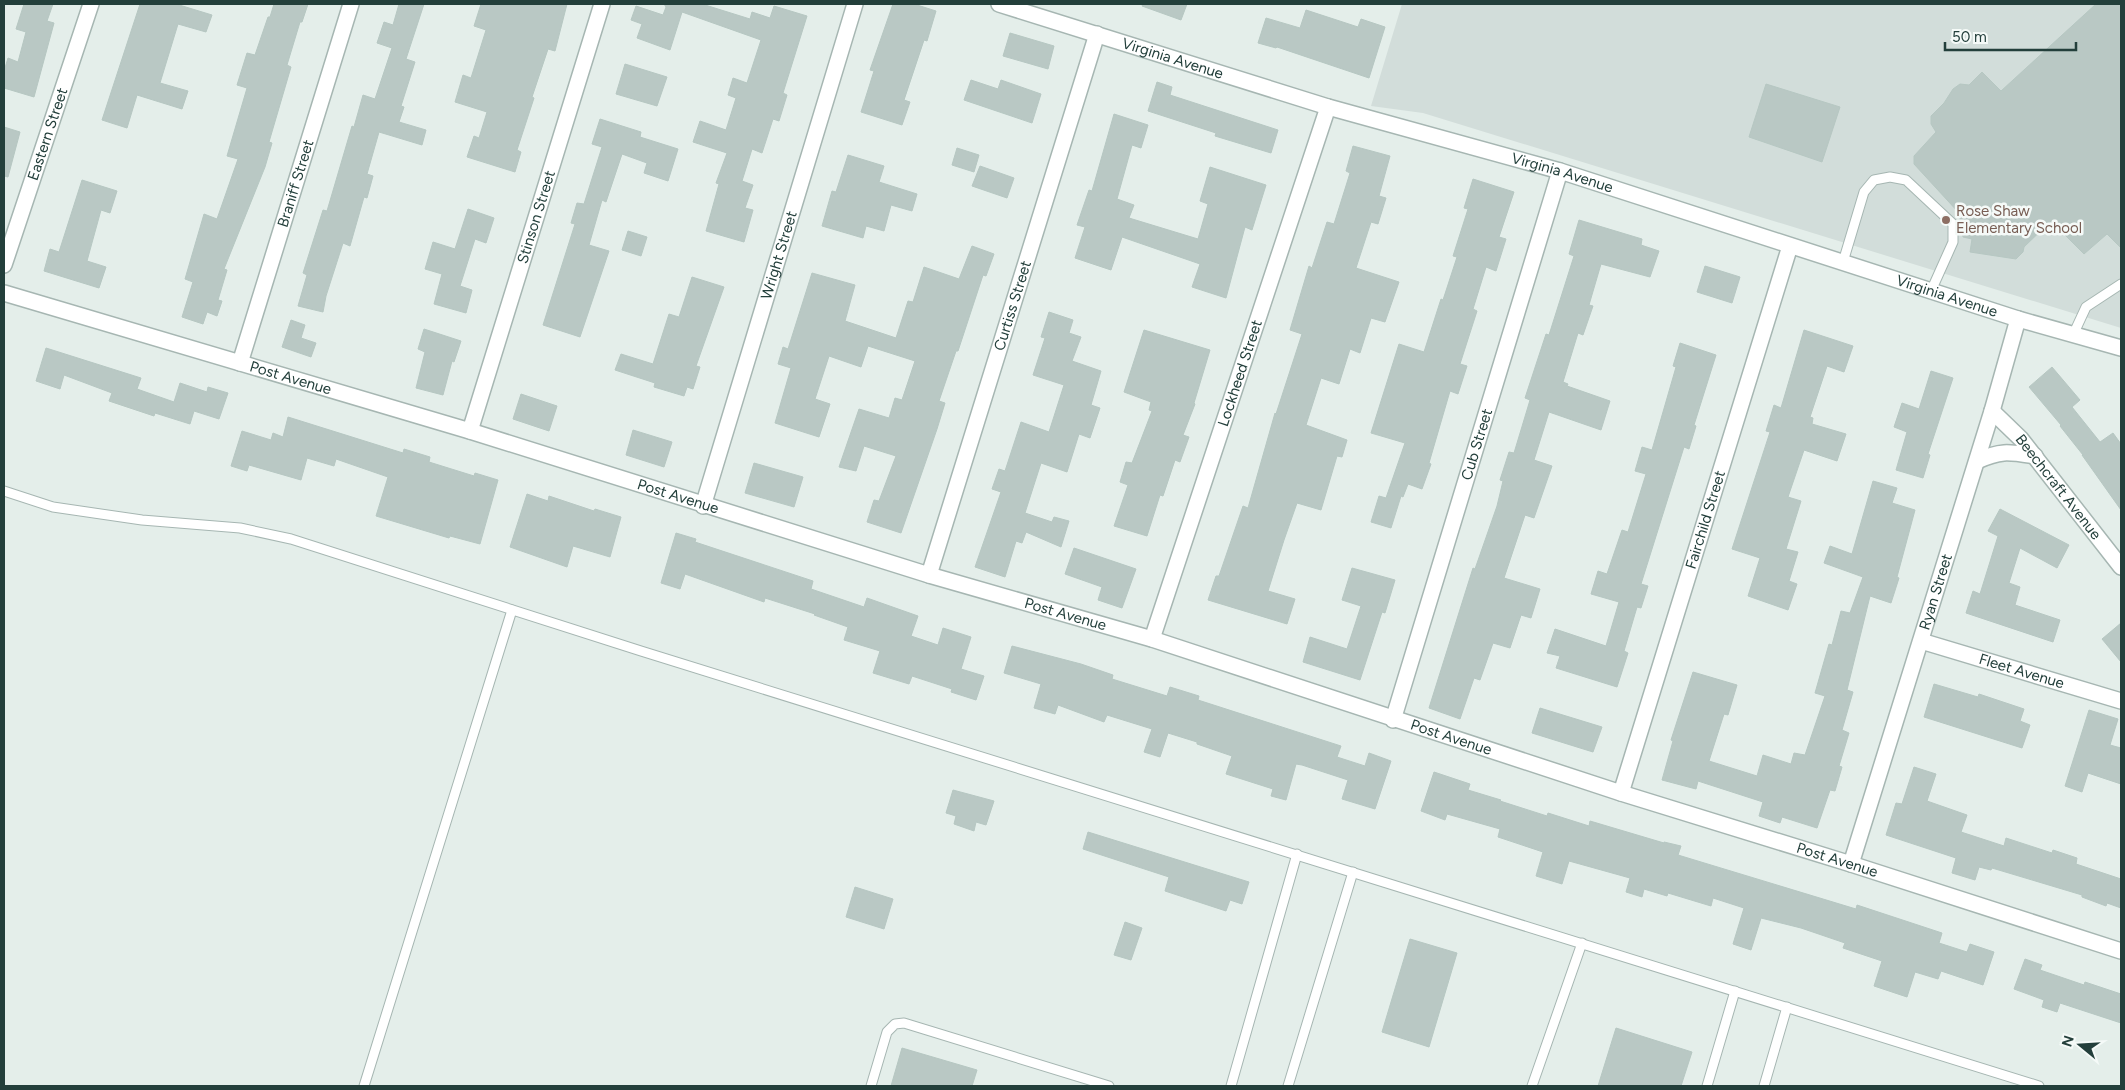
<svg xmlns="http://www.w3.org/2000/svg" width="2125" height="1090" viewBox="0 0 2125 1090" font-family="Figtree,sans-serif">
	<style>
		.built { fill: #d2ddda }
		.building { fill: #b9c8c4; stroke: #b6c7c2 }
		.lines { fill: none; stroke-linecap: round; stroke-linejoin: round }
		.lane-casing { stroke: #a6b6b2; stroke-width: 11 }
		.street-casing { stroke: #a6b6b2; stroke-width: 18 }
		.lane { stroke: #fff; stroke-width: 9 }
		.street { stroke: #fff; stroke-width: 15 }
		.education-dot { fill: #8d6e63; stroke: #f5faf8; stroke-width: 2 }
		.labels { text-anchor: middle; stroke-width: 5; stroke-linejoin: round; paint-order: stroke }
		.street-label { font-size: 15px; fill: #233f3b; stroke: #f5faf8 }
		.education-label { font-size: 15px; fill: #785e54; stroke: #f5faf8; text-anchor: start }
	</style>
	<rect width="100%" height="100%" fill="#e4eeea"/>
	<!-- built -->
	<polygon class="built" points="1402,4 2121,4 2121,328 1423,113 1371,106"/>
	<!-- building -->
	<g class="building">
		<polygon points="24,4 53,4 47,21 54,23 34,97 4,88 4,71 8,58 18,62 26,32 16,29"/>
		<polygon points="140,4 176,4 212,15 206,32 178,24 160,83 188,91 182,109 137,95 127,128 102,120"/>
		<polygon points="274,4 308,4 302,22 300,22 287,65 291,67 269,142 272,143 265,167 224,269 227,270 218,300 222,301 217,316 207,312 203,324 182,317 193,282 185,279 204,214 217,219 238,159 227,156 247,88 237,85 247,53 255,55 268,17 270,17"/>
		<polygon points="399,4 424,4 406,59 415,62 401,106 404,107 399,122 426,130 422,145 379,132 367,174 373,176 367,198 364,197 350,246 343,243 326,296 323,312 298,306 307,275 303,273 323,210 327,211 352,126 354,127 363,95 375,99 392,48 377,43 384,22 393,25"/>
		<polygon points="481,4 567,4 555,51 548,49 532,97 534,98 517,150 521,152 515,172 467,157 474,136 479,138 487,112 455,102 463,75 471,78 486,30 474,26"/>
		<polygon points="664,4 702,4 750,19 752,12 770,18 774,6 807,16 783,93 787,95 779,121 773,119 762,153 752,149 742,181 753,185 745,208 753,210 744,242 706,231 719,184 716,183 727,153 693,142 700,121 726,130 736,98 728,95 733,78 747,83 761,40 682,12 670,50 637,38 642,24 631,20 636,6 663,15 666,7"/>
		<polygon points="893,4 914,4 936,11 927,41 924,40 904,100 910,102 902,125 861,112 874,71 870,70"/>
		<polygon points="1143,4 1187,4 1181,20 1142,6"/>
		<polygon points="2096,4 2121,4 2121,248 2107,234 2084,254 2051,221 2024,247 2023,252 2016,259 1970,252 1972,239 1963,237 1959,213 1914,164 1914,156 1936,132 1931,124 1931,116 1944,103 1953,89 1960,84 1969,85 1982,72 2001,91"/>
		<polygon points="1306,10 1358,27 1361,19 1385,27 1369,78 1277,47 1276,48 1258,43 1266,18 1300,28"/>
		<polygon points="1010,33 1054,46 1048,69 1003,56"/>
		<polygon points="625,64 667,77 657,106 616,94"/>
		<polygon points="971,80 998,89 1001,80 1041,94 1032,123 964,100"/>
		<polygon points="1157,82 1172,87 1170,95 1278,130 1271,153 1215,136 1216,133 1148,111"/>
		<polygon points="1766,84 1840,107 1822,162 1749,137"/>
		<polygon points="1114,114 1148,125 1141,148 1132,145 1117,199 1134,205 1129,218 1198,239 1208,204 1200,201 1210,167 1266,185 1252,230 1245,227 1226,298 1192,287 1200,264 1122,237 1111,270 1075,258 1085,227 1077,225 1089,190 1092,191"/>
		<polygon points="600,119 641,132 640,137 678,149 668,181 644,173 647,163 622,154 606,202 602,200 589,245 609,251 580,337 543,325 575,224 571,223 577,203 584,204 602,147 592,144"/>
		<polygon points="4,127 20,132 8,177 4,176"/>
		<polygon points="1353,146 1390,156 1379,196 1386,198 1378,224 1371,222 1356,268 1399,282 1385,322 1371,318 1360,353 1350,349 1339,384 1321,378 1306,425 1347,440 1342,457 1337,456 1321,510 1297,503 1284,540 1268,591 1295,599 1287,624 1208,600 1216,576 1219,576 1243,506 1248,508 1275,413 1276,414 1302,334 1290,330 1309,266 1312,268 1327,222 1334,224 1350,173 1346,171"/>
		<polygon points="957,148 979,155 974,172 952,165"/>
		<polygon points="848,155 884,166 879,182 917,194 912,211 891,205 884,231 866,226 863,238 822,226 832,191 836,192"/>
		<polygon points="980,166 1014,178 1007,198 972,186"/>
		<polygon points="1473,179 1514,192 1499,237 1506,239 1496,271 1486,267 1473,309 1477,311 1460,364 1467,366 1458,394 1450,391 1429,463 1431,464 1422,489 1408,484 1403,497 1401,496 1391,528 1371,522 1379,496 1386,498 1405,443 1371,433 1399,344 1424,352 1441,299 1443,300 1457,257 1453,256 1468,209 1464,208"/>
		<polygon points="82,180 117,191 110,213 101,210 87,261 106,267 99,288 44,271 50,249 59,252"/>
		<polygon points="468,209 494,218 486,243 475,239 460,286 472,290 466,313 434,304 442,274 425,269 433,242 455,249"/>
		<polygon points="1579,220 1642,239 1641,245 1659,251 1650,277 1601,264 1589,305 1593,306 1583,335 1578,333 1563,382 1568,384 1567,386 1610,401 1601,430 1549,412 1534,460 1552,466 1534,518 1525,515 1504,578 1540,589 1531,618 1521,615 1510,648 1493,643 1480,680 1474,678 1460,719 1429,708 1473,568 1475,569 1497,506 1503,481 1500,480 1509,452 1514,453 1530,400 1525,398 1546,334 1549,335 1574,256 1569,254"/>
		<polygon points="628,231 647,237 641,256 622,250"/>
		<polygon points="972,246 994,254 986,276 983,275 958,351 956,351 939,401 945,403 937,429 901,533 867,522 874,500 879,501 896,456 864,446 856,471 839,467 859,409 889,418 895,398 902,400 915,361 868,346 861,367 829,356 815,399 830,404 819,437 775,423 791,368 778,364 783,347 788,349 812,273 855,285 845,321 896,338 908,301 913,302 924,267 959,279"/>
		<polygon points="1705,266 1740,277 1732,303 1697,292"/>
		<polygon points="692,277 724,287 696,366 700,367 693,389 687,387 684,396 654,387 655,383 615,370 621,354 653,364 669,314 679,317"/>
		<polygon points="1049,312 1073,320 1069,333 1081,337 1072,361 1101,371 1091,405 1100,408 1090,438 1079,434 1067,472 1041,463 1025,513 1052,522 1054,517 1069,521 1061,547 1026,532 1022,543 1016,541 1005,577 975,567 1001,492 992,489 999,469 1005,471 1021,422 1049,432 1064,385 1033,375 1045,338 1041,337"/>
		<polygon points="291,320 305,325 301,338 316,343 311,357 282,347"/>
		<polygon points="424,329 461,341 454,362 452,361 443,395 416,388 425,352 418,349"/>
		<polygon points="1144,330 1210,350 1194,403 1195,404 1183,435 1189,437 1180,462 1175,460 1163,496 1160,495 1147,536 1114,526 1128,485 1120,482 1126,462 1132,463 1152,411 1149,410 1151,402 1124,392"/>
		<polygon points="1804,330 1853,346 1844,372 1827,366 1810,417 1813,418 1812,424 1846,434 1837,461 1804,450 1788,497 1801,501 1786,549 1798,552 1789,581 1797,584 1788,610 1748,596 1760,558 1732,549 1770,432 1766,431 1774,405 1781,408"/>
		<polygon points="1680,343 1716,355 1694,425 1696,426 1689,449 1684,447 1641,584 1648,586 1641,608 1637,607 1624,651 1628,653 1617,687 1556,668 1560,656 1547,653 1555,629 1606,646 1619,602 1591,594 1598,571 1607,574 1622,530 1628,532 1646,474 1635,471 1642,447 1652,450 1676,367 1673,366"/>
		<polygon points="46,348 141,378 137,389 174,402 180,383 207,392 208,387 228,393 219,419 194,411 190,424 155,413 154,416 109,401 112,393 64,375 60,389 36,381"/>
		<polygon points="2052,367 2080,400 2072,407 2100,442 2113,433 2121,444 2121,510 2082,455 2083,455 2060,426 2061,425 2029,387"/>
		<polygon points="1931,371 1953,378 1928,454 1930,455 1923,478 1896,470 1907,432 1894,427 1902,403 1919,409"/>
		<polygon points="521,394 557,406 549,431 513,419"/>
		<polygon points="288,417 403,453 404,449 430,457 429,462 474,476 475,473 498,480 480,544 450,536 449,538 376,516 388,477 336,459 334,466 307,458 301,480 249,465 247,471 231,466 242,431 271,440 273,433 283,437"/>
		<polygon points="633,430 672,442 664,467 626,455"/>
		<polygon points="754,463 803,477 794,507 745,493"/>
		<polygon points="1873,481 1897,488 1892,503 1915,510 1897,577 1899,578 1891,603 1870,596 1847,690 1853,692 1842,730 1849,733 1839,766 1842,767 1835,791 1830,790 1817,828 1782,817 1780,823 1759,816 1763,802 1698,781 1696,789 1662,780 1673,741 1671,740 1693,672 1737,685 1728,715 1724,714 1709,761 1757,776 1763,755 1791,764 1794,753 1805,755 1825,696 1815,693 1829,644 1832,645 1841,611 1850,613 1863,577 1824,563 1830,546 1852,554"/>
		<polygon points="527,494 548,501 549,496 594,511 595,509 621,517 610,557 573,546 567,567 510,547"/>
		<polygon points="2000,509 2069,545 2057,568 2020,548 2009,583 2020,587 2015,605 2060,620 2053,642 1966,613 1973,591 1980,594 1998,536 1988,531"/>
		<polygon points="676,533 696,539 695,542 813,581 811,589 864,607 867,598 918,616 911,636 938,645 943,628 971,637 961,669 984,676 976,700 951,692 952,689 912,676 909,684 873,673 880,651 844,640 848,627 814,615 815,614 765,598 764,602 685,574 680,589 661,583"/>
		<polygon points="1074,548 1136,569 1122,608 1098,600 1102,587 1065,574"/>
		<polygon points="1352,568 1395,580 1385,613 1382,612 1360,680 1303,662 1310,637 1347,649 1361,606 1342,600"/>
		<polygon points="2121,623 2121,662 2102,639"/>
		<polygon points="1012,646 1081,664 1113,675 1112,679 1167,696 1170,687 1199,696 1198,700 1341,746 1337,757 1365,766 1369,753 1391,761 1375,809 1342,799 1348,780 1302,765 1296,764 1286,800 1271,796 1273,789 1226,774 1232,756 1197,744 1197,742 1168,733 1160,757 1144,752 1152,729 1107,715 1104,722 1058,705 1055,714 1034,708 1041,684 1004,673"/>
		<polygon points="1934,684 1978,697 1979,694 2024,709 2020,721 2030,725 2022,748 1924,717"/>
		<polygon points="1540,708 1602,727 1593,752 1532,733"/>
		<polygon points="2089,710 2118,719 2110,745 2121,748 2121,784 2088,773 2082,792 2065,786"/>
		<polygon points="1914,767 1936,774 1927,801 1967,815 1961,832 2004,846 2006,838 2052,853 2053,850 2077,858 2076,864 2121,879 2121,908 2107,903 2106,906 2082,897 2082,895 1992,868 1991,870 1979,867 1975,880 1952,873 1956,858 1886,835 1896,803 1902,804"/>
		<polygon points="1434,772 1470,784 1468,790 1501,800 1500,801 1547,816 1548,813 1589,826 1590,821 1664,843 1664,842 1681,846 1678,855 1856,909 1857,905 1942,933 1939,943 1967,952 1970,944 1994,952 1983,985 1941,971 1938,979 1915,972 1907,997 1874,986 1882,961 1843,948 1845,943 1801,928 1761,918 1751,950 1733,944 1744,908 1713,898 1711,906 1668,893 1667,896 1644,889 1642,897 1626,892 1630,878 1569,861 1562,884 1536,876 1543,852 1498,837 1500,829 1447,814 1445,820 1421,811"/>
		<polygon points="953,790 994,801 986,825 976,822 974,831 954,824 956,816 946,813"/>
		<polygon points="1088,832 1249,882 1242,904 1230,900 1226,911 1165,891 1169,877 1083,849"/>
		<polygon points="855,887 893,899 884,929 846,917"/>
		<polygon points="1125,922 1142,928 1131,960 1114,955"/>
		<polygon points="1410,939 1457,953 1429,1047 1382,1032"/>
		<polygon points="2025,959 2042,965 2040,970 2084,985 2085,982 2121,994 2121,1023 2060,1003 2057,1012 2042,1007 2044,1000 2014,989"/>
		<polygon points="1616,1028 1692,1052 1681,1086 1598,1086"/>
		<polygon points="902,1048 977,1070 972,1086 891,1086"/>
	</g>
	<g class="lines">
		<!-- lane casing -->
		<g class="lane-casing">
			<g id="lane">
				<polyline points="1843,262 1864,192 1874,180 1890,177 1906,180 1953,224 1953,242 1931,291"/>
				<polyline points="2073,335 2086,307 2121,284"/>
				<polyline points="4,491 53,507 142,520 240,528 291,539 641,651 2039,1086"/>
				<polyline points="364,1086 512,610"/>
				<polyline points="871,1086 887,1032 895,1024 904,1023 1109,1086"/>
				<polyline points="1231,1086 1297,854"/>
				<polyline points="1288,1086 1353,872"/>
				<polyline points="1532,1086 1582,943"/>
				<polyline points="1707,1086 1735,991"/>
				<polyline points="1764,1086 1787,1007"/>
			</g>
		</g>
		<!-- street casing -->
		<g class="street-casing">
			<g id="street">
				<path id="s1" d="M999,4l329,103 232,64 458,148 103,29"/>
				<path id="s2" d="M4,265l87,-261"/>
				<path id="s3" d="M4,293l466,138 459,144 223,64 469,154 230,71 270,87"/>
				<path id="s4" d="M240,363l111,-359"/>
				<path id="s5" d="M1992,411l29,28 100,128"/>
				<path id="s6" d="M470,431l132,-427"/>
				<path d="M1977,461c24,-11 32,-9 58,-5"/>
				<path id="s7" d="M703,506l152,-502"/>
				<path id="s8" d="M929,575l168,-541"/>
				<path id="s9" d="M1152,639l176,-532"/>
				<path id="s10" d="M1921,641l200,60"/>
				<path id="s11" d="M1393,720l167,-549"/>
				<path id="s12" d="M1621,793l169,-547"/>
				<path id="s13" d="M1851,864l141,-453 26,-92"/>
			</g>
		</g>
		<!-- lane -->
		<use href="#lane" class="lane"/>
		<!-- street -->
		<use href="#street" class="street"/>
	</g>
	<!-- markers -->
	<circle class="education-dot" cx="1946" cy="220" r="5"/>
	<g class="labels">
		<!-- street labels -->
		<g class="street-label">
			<text dy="5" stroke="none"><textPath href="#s1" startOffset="182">Virginia Avenue</textPath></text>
			<text dy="5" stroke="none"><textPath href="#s2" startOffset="138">Eastern Street</textPath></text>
			<text dy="5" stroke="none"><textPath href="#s1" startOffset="588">Virginia Avenue</textPath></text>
			<text dy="5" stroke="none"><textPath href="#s4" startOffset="188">Braniff Street</textPath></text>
			<text dy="5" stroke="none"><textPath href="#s6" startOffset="224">Stinson Street</textPath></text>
			<text dy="5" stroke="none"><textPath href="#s7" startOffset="262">Wright Street</textPath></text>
			<text dy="5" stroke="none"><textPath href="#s1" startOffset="992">Virginia Avenue</textPath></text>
			<text dy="5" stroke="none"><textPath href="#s8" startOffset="282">Curtiss Street</textPath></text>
			<text dy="5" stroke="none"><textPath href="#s9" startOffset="280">Lockheed Street</textPath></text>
			<text dy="5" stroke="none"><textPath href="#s3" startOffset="299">Post Avenue</textPath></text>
			<text dy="5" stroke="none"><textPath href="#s11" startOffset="288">Cub Street</textPath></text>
			<text dy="5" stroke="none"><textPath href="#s5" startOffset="101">Beechcraft Avenue</textPath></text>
			<text dy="5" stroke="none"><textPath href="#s3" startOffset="704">Post Avenue</textPath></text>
			<text dy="5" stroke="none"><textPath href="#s12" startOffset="286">Fairchild Street</textPath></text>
			<text dy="5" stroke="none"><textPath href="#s13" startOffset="285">Ryan Street</textPath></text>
			<text dy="5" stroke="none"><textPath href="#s3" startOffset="1109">Post Avenue</textPath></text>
			<text dy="5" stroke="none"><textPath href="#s10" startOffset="105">Fleet Avenue</textPath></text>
			<text dy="5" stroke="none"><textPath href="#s3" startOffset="1514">Post Avenue</textPath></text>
			<text dy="5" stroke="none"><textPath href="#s3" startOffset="1919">Post Avenue</textPath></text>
		</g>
		<!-- education labels -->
		<g class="education-label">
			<text x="1956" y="216">Rose Shaw<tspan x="1956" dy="17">Elementary School</tspan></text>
		</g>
	</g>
	<!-- border -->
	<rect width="2125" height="1090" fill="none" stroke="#233f3b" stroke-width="10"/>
	<!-- north arrow -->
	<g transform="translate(2080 1045) rotate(288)" stroke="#f5faf8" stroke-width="4" paint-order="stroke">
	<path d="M0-4L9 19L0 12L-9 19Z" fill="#233f3b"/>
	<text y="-8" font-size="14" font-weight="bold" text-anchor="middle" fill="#233f3b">N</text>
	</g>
	<!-- scale -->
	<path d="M1945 42v8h131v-8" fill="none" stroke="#233f3b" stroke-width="2.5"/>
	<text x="1952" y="42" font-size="15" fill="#233f3b" stroke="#f5faf8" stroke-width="4" paint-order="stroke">50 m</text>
</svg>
